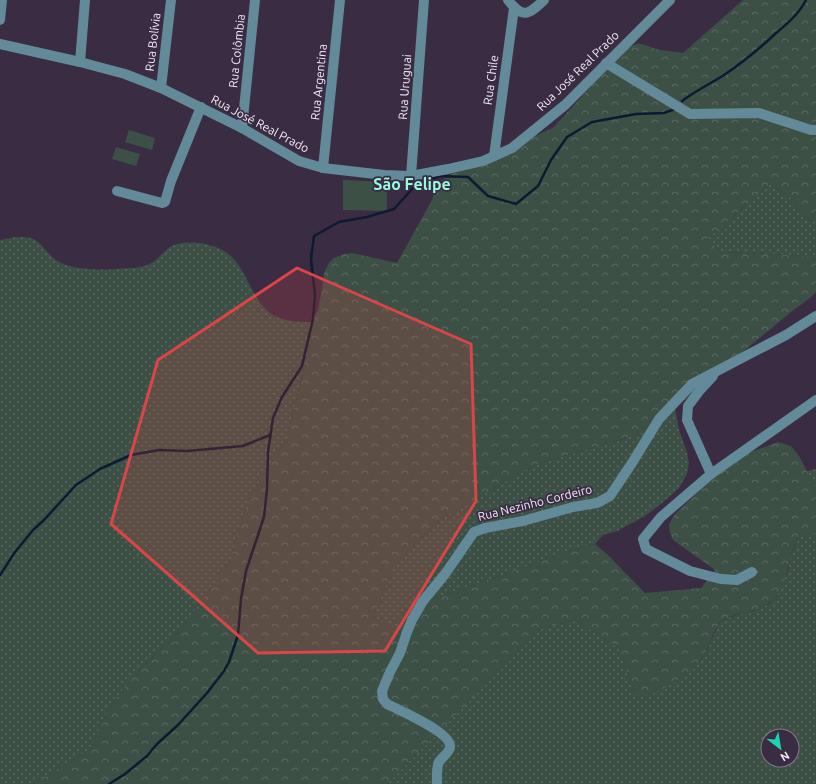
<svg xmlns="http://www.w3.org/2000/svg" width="816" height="784" viewBox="0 0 816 784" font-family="Ubuntu,sans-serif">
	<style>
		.grass { fill: url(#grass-dots); fill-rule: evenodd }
		.forest { fill: url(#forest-crowns) }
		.pitch { fill: #3d5045 }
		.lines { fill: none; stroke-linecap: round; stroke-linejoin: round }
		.stream { stroke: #0e1a31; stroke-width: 2.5 }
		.minor { stroke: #628a98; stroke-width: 10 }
		.marked { fill: #da4547; fill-opacity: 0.2; stroke: #da4547; stroke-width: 3; stroke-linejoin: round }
		.labels { text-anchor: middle; stroke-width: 3.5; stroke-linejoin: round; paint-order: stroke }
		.street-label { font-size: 12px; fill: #f2e9f8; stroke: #3a2c43 }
		.district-label { font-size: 16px; font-weight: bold; fill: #97f9de; stroke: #3a2c43 }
	</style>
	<defs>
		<pattern id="grass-dots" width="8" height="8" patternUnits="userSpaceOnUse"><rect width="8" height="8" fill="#3d5045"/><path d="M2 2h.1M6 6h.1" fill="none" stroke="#5a6961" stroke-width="1.8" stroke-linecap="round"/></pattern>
		<pattern id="forest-crowns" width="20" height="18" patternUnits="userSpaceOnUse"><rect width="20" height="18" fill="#3d5045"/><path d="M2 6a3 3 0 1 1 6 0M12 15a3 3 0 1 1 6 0" fill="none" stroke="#5a6961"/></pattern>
	</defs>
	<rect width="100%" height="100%" fill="#3a2c43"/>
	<!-- grass -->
	<g class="grass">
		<polygon points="770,184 791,198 803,216 812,222 816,221 816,261 811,258 794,255 722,252 706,240"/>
		<path d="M16,237c5,0 11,0 15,1 11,4 16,16 25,22 16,12 55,10 74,8 8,0 17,-2 23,-6 7,-5 12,-12 19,-16 13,-7 40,-3 52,5 10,6 16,15 21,25 18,35 24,46 66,46l-3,29 -21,87 -38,60 -5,14 -14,51 -57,75 -28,26 -25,29 -14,21 -12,28 -7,9 -55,33h-32v-544z"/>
		<polygon points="675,408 679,430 687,452 689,463 687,474 679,488 662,503 645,516 617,531 603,535 595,544 564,552 525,567 427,601 410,612 391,627 373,617 392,571 436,522 534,465 601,445 627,438"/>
		<polygon points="816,469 816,490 809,476 807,471"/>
		<path d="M816,534v250h-429l155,-156 34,-8 44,29 14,44 39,-10 20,-16 9,-8 6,-10 3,-9 10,-19 18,-7 13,-2 17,-8 8,-8 11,-25 2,-13 10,-23zM768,736h24v24h-24z"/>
	</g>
	<!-- forest -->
	<path class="forest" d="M743,0h73v221l-3,1 -10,-6 -12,-18 -21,-14 -64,56 16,12 72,3 17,3 5,3v31l-6,6 -19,14 -140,116 -11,6 -39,11 -67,20 -98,57 -44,49 -19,46 18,10 19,-15 17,-11 98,-34 39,-15 31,-8 12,10 38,39 56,-5 14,-18 -42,-30 -3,-7 -1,-9 6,-10 43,-41 14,-11 19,-10 27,-10 13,4 8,10 8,15 2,5 7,14v44l-16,2c-4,7 -8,15 -10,23 -6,26 -8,42 -37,52 -4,2 -10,2 -15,3 -6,2 -12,5 -17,7 -4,6 -8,13 -10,19 -3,7 -4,12 -8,17 -10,14 -52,46 -69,36l-14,-44 -44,-29 -34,8 -155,156h-355l55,-33 7,-9 12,-28 14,-21 25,-29 28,-26 57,-75 14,-51 5,-14 38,-60 21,-87 3,-29 7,-12 4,-21 2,-16 5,-10 5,-5 10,-4 8,-1 45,10 35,-63c5,-16 9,-20 23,-29l98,-43 71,-78c19,-12 18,-4 36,0 8,1 15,2 23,3z"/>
	<!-- pitch -->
	<g class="pitch">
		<polygon points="129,130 155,138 152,150 125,142"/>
		<polygon points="116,147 140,154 136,166 112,159"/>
		<polygon points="343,180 387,182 387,211 343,210"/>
	</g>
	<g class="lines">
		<!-- stream -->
		<g class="stream">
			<path d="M682,101c13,-10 28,-17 42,-26 18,-12 35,-26 51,-41 12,-10 24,-20 31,-34"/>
			<polyline points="0,575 15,552 33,530 44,520 76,485 100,469 131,455 159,450 187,451 243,446 270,435"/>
			<polyline points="109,784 125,774 147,756 157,744 178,725 207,693 224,671 229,662 238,635 241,599 246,571 264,517 267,489 268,452 273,418 282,397 302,366 313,319 315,295 311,259 314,236 339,222 367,217 394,209 413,188 439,176 468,177 488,196 516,204 538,186 551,160 567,137 592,122 636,114 664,113 675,109"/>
		</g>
		<!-- minor -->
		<g class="minor">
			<path d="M508,0c15,19 20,15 36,0"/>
			<polyline points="0,20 2,0"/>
			<polyline points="0,44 80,62 125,74 161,88 242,128 299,161 323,168 384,175 411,176 448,169 483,161 512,148 565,105 670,0"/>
			<polyline points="80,62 85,0"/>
			<polyline points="606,63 690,114 759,113 811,130 816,130"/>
			<polyline points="161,88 171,0"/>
			<polyline points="242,128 255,0"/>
			<polyline points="494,156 514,8"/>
			<polyline points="323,168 340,0"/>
			<polyline points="411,176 424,0"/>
			<polyline points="117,191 162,203 165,202 171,181 201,107"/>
			<polyline points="711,474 687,420 688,406 700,390 713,376"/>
			<polyline points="752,572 737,580 721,579 690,571 646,549 643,539 661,517 711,474 816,400"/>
			<path d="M437,784c0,-7 -1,-15 2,-22 3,-5 10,-9 11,-15 2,-14 -51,-37 -63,-43l-4,-5 -1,-8 8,-19 10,-19 7,-21 5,-12 11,-19 22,-27 29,-42 11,-4 38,-7 50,-14 24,-4 13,-7 22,-33 27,-44 33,-35 94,-49 30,-19"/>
		</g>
	</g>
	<!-- marked area -->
	<path class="marked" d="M297,268l174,76 5,157 -91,150 -127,2 -147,-129 47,-164z"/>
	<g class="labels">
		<!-- street labels -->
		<g class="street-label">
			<text transform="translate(153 42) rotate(-83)" y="4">Rua Bolívia</text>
			<text transform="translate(237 51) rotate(-84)" y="4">Rua Colômbia</text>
			<text transform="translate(578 71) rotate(-44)" y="4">Rua José Real Prado</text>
			<text transform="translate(491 80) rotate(-82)" y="4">Rua Chile</text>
			<text transform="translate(319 82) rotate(-84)" y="4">Rua Argentina</text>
			<text transform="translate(405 87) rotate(-86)" y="4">Rua Uruguai</text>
			<text transform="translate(260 124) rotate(28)" y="4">Rua José Real Prado</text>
			<text transform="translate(535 503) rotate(-14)" y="4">Rua Nezinho Cordeiro</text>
		</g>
		<!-- district labels -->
		<g class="district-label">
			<text x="412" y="190">São Felipe</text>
		</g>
	</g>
	<!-- north arrow -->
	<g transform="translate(780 748) rotate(149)"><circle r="19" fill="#3a2c43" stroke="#84788b"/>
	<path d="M0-3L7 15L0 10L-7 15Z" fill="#1ad5b2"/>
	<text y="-6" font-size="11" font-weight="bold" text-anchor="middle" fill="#f2e9f8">N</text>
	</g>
</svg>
